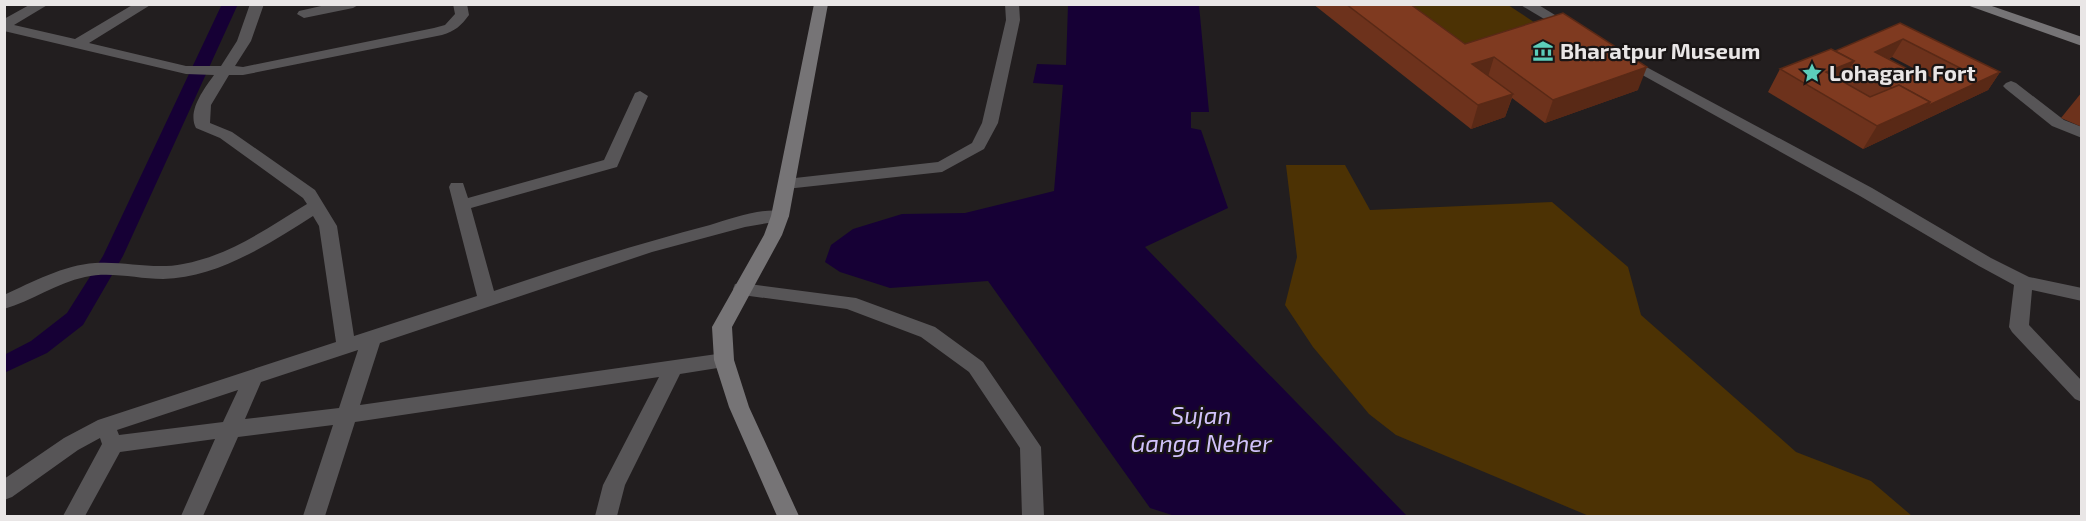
<svg xmlns="http://www.w3.org/2000/svg" width="2086" height="521" viewBox="0 0 2086 521" font-family="'Exo 2',sans-serif">
	<style>
		.green { fill: #4c3204 }
		.water { fill: #160035 }
		.lines { fill: none; stroke-linecap: round; stroke-linejoin: round }
		.canal { fill: #160035; fill-rule: evenodd }
		.street { fill: #575557; fill-rule: evenodd }
		.secondary { fill: #767476; fill-rule: evenodd }
		.wall { fill: #6d321c; fill-rule: evenodd }
		.shaded-wall { fill: #592916 }
		.building { fill: #7f3a20; stroke: #592916; stroke-width: 1.5; fill-rule: evenodd }
		.labels { text-anchor: middle; stroke-width: 4.5; stroke-linejoin: round; paint-order: stroke }
		.poi-label { font-size: 22px; font-weight: bold; fill: #e9e6e6; stroke: #191515; text-anchor: start }
		.water-label { font-size: 24px; font-style: italic; fill: #d1c2fb; stroke: #191515 }
	</style>
	<rect width="100%" height="100%" fill="#221e1f"/>
	<!-- green -->
	<g class="green">
		<polygon points="1401,4 1508,5 1555,36 1458,67"/>
		<polygon points="1286,165 1345,165 1370,210 1552,202 1628,267 1641,315 1796,452 1871,481 1912,516 1589,516 1396,435 1369,414 1313,347 1285,305 1297,257"/>
	</g>
	<!-- water -->
	<polygon class="water" points="1068,5 1199,5 1209,112 1191,112 1191,128 1201,130 1228,208 1145,247 1407,516 1175,516 1150,508 988,281 890,288 840,272 825,262 831,245 853,229 902,214 965,213 1054,191 1063,85 1033,83 1037,64 1066,65"/>
	<g class="lines">
		<!-- canal -->
		<polygon class="canal" points="222,4 238,4 123,256 83,325 47,353 4,373 4,355 31,341 67,313 103,256"/>
		<!-- street -->
		<g class="street">
			<path d="M31,4h18l-35,21 61,14 59,-35h18l-63,39 97,23h35l16,-25 13,-37h14l-13,37 -16,25 8,1 191,-39 11,-3 10,-11 -2,-10h14l2,11c-8,11 -14,16 -27,20l-199,40h-14l-18,30 -1,18 22,9 83,58 22,36 17,110 123,-40 -28,-109 2,-4h12l5,15 136,-38 31,-67 5,-2 8,5 -31,71 -146,41 23,83c71,-24 143,-47 216,-66 20,-6 56,-19 76,-13l3,4 -3,4 -41,7 -93,25 -272,91 -20,62 364,-52 7,2 3,5 -3,5 -7,2 -44,7 -55,111 -8,31h-22l8,-31 56,-108 -304,45 -30,94h-22l30,-91 -95,12 -35,79h-22l34,-77 -95,13 -35,64h-22l39,-72 -2,-6 -22,12 -66,47 -8,3v-21l60,-41 34,-18 238,-78 -17,-116 -6,-10c-44,28 -96,62 -150,63 -26,0 -52,-8 -78,-2 -29,6 -53,24 -81,32v-14c28,-13 60,-30 91,-32 30,-2 59,7 88,1 45,-8 85,-36 124,-60l-4,-6 -83,-60 -24,-10c-9,-17 8,-39 18,-53l-28,-1 -182,-43v-12zM358,350l-19,58 -94,11 16,-37zM238,390l-15,32 -104,13 -2,-5z"/>
			<polygon points="330,4 360,4 353,8 304,18 297,14 299,11"/>
			<polygon points="1005,4 1019,4 1020,20 998,123 984,149 942,172 786,189 780,188 778,184 780,180 786,179 938,162 972,143 982,123 1006,20"/>
			<polygon points="1519,4 1537,4 1578,29 1576,32 1566,32"/>
			<polygon points="1624,55 1872,188 1991,258 2029,277 2082,288 2082,301 2032,290 2029,325 2082,381 2082,402 2075,399 2012,332 2009,327 2014,285 1979,266 1860,196 1619,62 1617,59"/>
			<polygon points="2011,81 2016,83 2064,120 2082,127 2082,138 2052,126 2006,89 2003,86 2006,83"/>
			<polygon points="742,283 856,298 935,327 983,362 1041,447 1044,516 1022,516 1020,448 969,372 921,337 847,309 735,294 733,289 735,284"/>
		</g>
		<!-- secondary -->
		<g class="secondary">
			<polygon points="814,4 828,4 789,216 782,235 732,327 734,360 749,407 799,516 777,516 729,407 714,360 712,327 764,235 771,216"/>
			<polygon points="1964,4 1986,4 2082,37 2082,46"/>
		</g>
	</g>
	<!-- wall -->
	<g class="wall">
		<polygon points="1313,4 1410,4 1465,44 1638,90 1545,123 1512,98 1505,117 1471,129"/>
		<path d="M1900,23l100,49 -12,18 -125,59 -95,-57 12,-23 55,-18zM1892,57l44,23 -4,2 -43,-23z"/>
		<polygon points="2082,92 2082,127 2061,118"/>
	</g>
	<!-- shaded-wall -->
	<g class="shaded-wall">
		<polygon points="1903,39 1892,57 1864,70 1875,52"/>
		<polygon points="1494,57 1487,80 1472,64"/>
		<polygon points="1854,61 1841,84 1826,72"/>
		<polygon points="1647,67 1638,90 1545,123 1553,100"/>
		<polygon points="2000,72 1988,90 1863,149 1877,126 1930,102"/>
		<polygon points="1513,94 1505,117 1471,129 1478,105"/>
	</g>
	<!-- building -->
	<g class="building">
		<polygon points="1346,4 1410,4 1465,44 1563,13 1647,67 1553,100 1494,57 1472,64 1513,94 1478,105"/>
		<path d="M1900,23l100,49 -73,34 3,-4 -31,-17 -7,3 -41,-23 3,-4 -19,-10zM1903,39l59,30 -30,13 -57,-30z"/>
		<polygon points="1831,49 1854,61 1826,72 1870,97 1899,85 1930,102 1877,126 1780,69"/>
	</g>
	<!-- icons -->
	<defs>
		<g id="museum-bare" transform="scale(1.62)"><path d="M0-6L6-3V-2H-6V-3ZM-5-1h2V3h-2ZM-1-1h2V3h-2ZM3-1h2V3H3ZM-6 4H6V6H-6Z" fill="#5cceba" stroke="#191515" stroke-width="2.5" paint-order="stroke"/></g>
		<g id="sight-bare" transform="scale(1.62)"><path d="M0-6L1.8-2.2L6-1.7L2.9 1.2L3.7 5.4L0 3.3L-3.7 5.4L-2.9 1.2L-6-1.7L-1.8-2.2Z" fill="#5cceba" stroke="#191515" stroke-width="2.5" paint-order="stroke"/></g>
	</defs>
	<g fill-rule="evenodd">
		<use href="#museum-bare" x="1543" y="51"/>
		<use href="#sight-bare" x="1812" y="73"/>
	</g>
	<g class="labels">
		<!-- poi labels -->
		<g class="poi-label">
			<text x="1560" y="59">Bharatpur Museum</text>
			<text x="1829" y="81">Lohagarh Fort</text>
		</g>
		<!-- water labels -->
		<g class="water-label">
			<text x="1201" y="424">Sujan<tspan x="1201" dy="28">Ganga Neher</tspan></text>
		</g>
	</g>
	<!-- border -->
	<rect width="2086" height="521" fill="none" stroke="#e9e6e6" stroke-width="12"/>
</svg>
